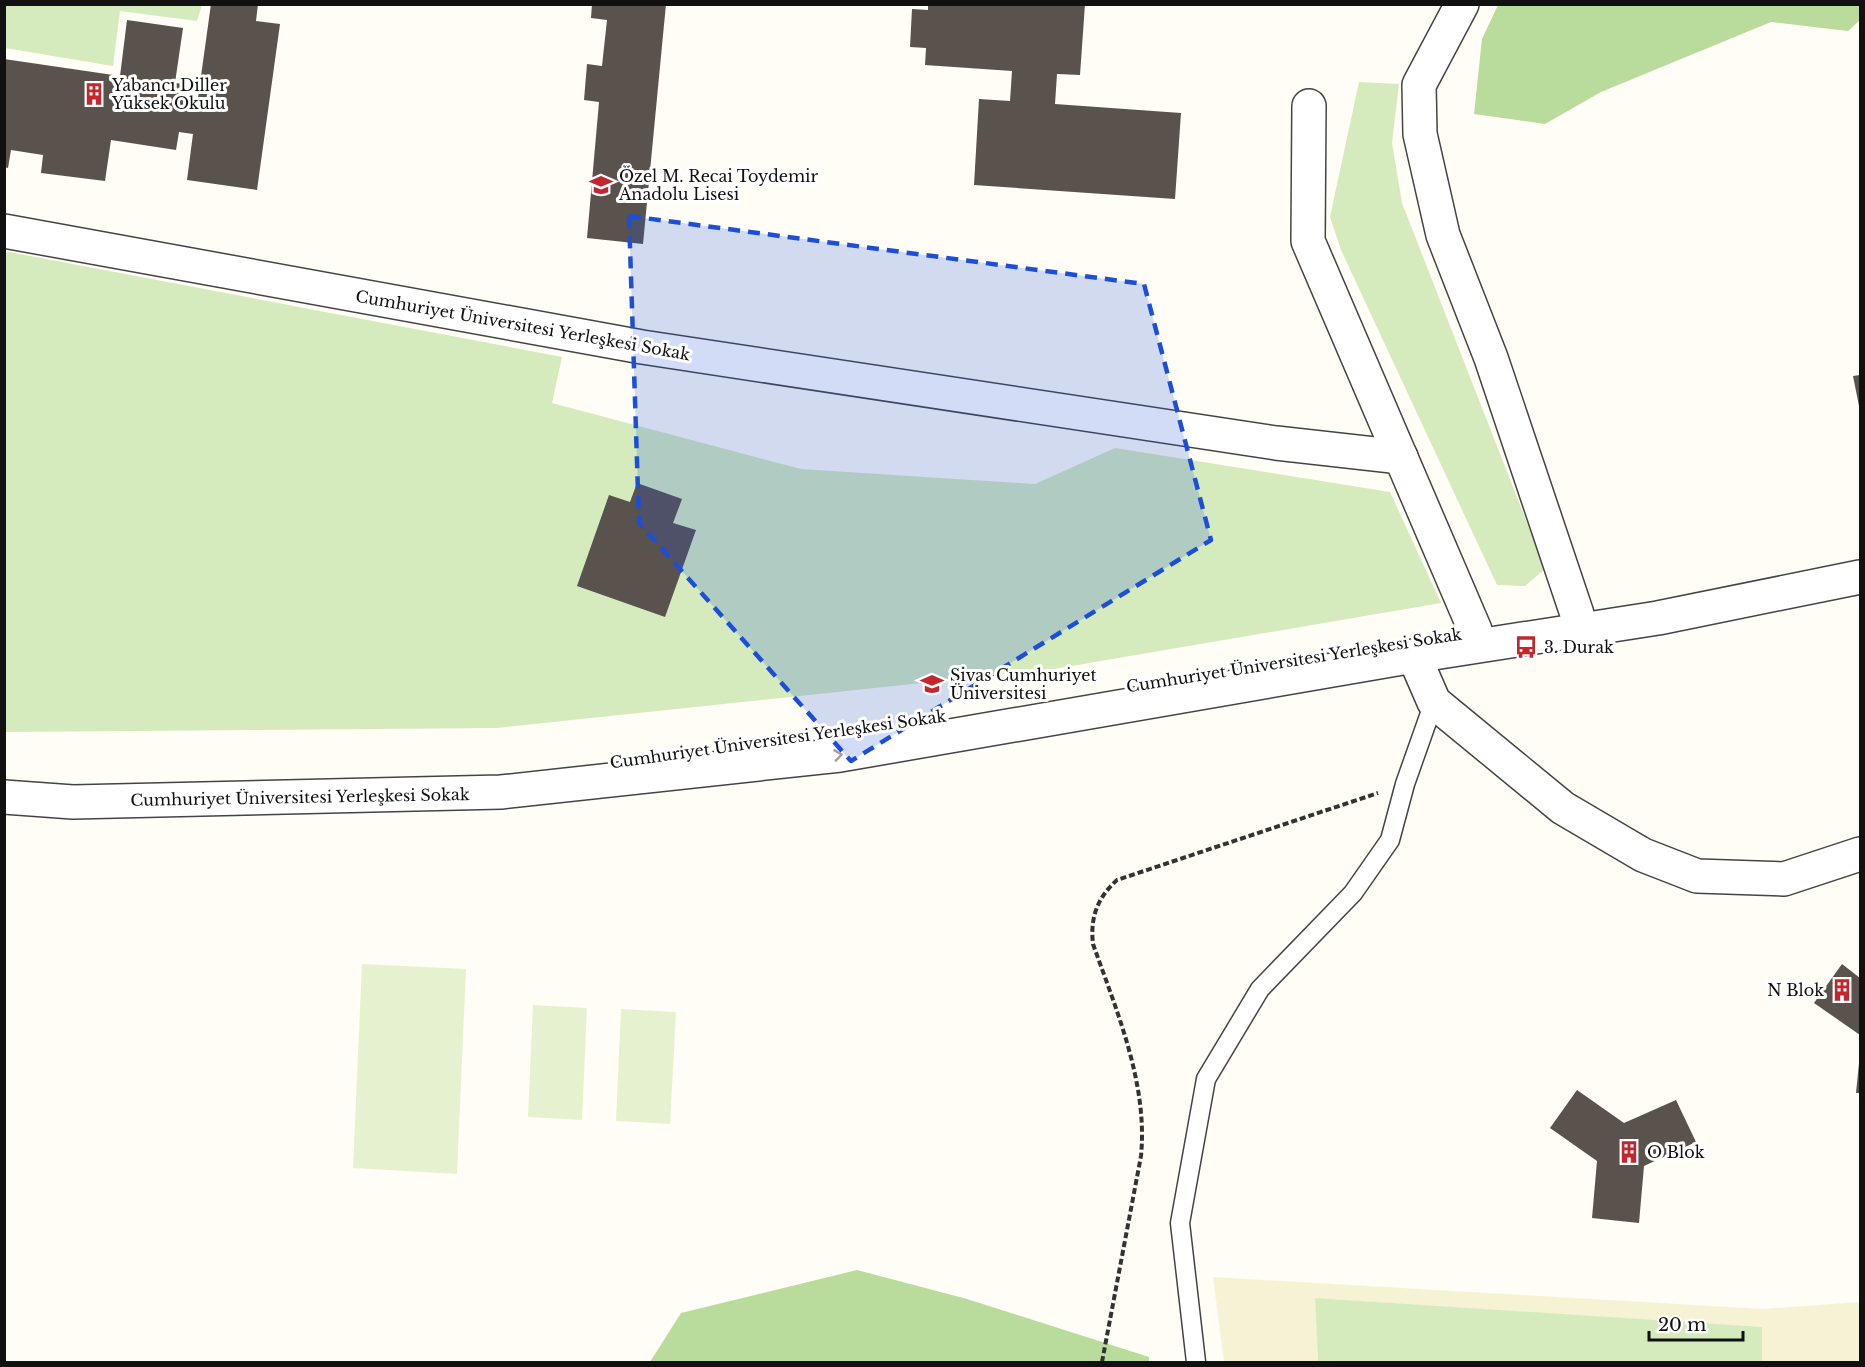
<svg xmlns="http://www.w3.org/2000/svg" width="1865" height="1367" viewBox="0 0 1865 1367" font-family="'Libre Baskerville',serif">
	<style>
		.farmland { fill: #f6f3d4 }
		.green { fill: #d5ebbd }
		.forest { fill: #b9dc9c }
		.pitch { fill: #e6f2cf }
		.building { fill: #5a524d }
		.lines { fill: none; stroke-linecap: round; stroke-linejoin: round }
		.service-casing { stroke: #444; stroke-width: 21 }
		.minor-casing { stroke: #444; stroke-width: 36 }
		.path { stroke: #333; stroke-width: 4; stroke-dasharray: 6 3; stroke-linecap: butt }
		.service { stroke: #fff; stroke-width: 18 }
		.minor { stroke: #fff; stroke-width: 33 }
		.oneway { stroke: #a0a0a0 }
		.marked { fill: #1d4ed8; fill-opacity: 0.2; stroke: #1d4ed8; stroke-width: 4.5; stroke-dasharray: 12 8; stroke-linejoin: round }
		.labels { text-anchor: middle; stroke-width: 6; stroke-linejoin: round; paint-order: stroke }
		.poi-label { font-size: 16px; fill: #111; stroke: #fff; text-anchor: start }
		.street-label { font-size: 16px; fill: #111; stroke: #fff }
	</style>
	<rect width="100%" height="100%" fill="#fffdf5"/>
	<!-- farmland -->
	<polygon class="farmland" points="1213,1277 1763,1309 1860,1302 1860,1362 1762,1362 1762,1328 1315,1298 1318,1362 1224,1362"/>
	<!-- green -->
	<g class="green">
		<polygon points="4,5 5,4 202,5 197,21 120,11 113,66 5,48"/>
		<polygon points="1359,82 1399,84 1392,143 1402,203 1545,569 1525,586 1497,585 1341,250 1330,217"/>
		<polygon points="4,251 562,357 552,403 801,469 1035,484 1115,448 1390,492 1441,603 1054,669 497,728 5,732"/>
		<polygon points="1315,1298 1762,1327 1762,1362 1318,1362"/>
	</g>
	<!-- forest -->
	<g class="forest">
		<polygon points="1498,5 1860,4 1860,20 1848,31 1771,22 1601,92 1545,124 1474,114 1482,39"/>
		<polygon points="857,1270 967,1299 1149,1357 1149,1362 650,1362 681,1313"/>
	</g>
	<!-- pitch -->
	<g class="pitch">
		<polygon points="362,964 466,969 457,1174 353,1168"/>
		<polygon points="533,1005 587,1008 582,1120 528,1117"/>
		<polygon points="621,1009 676,1012 670,1124 616,1121"/>
	</g>
	<!-- building -->
	<g class="building">
		<polygon points="211,4 258,4 256,21 280,24 257,190 187,180 193,134 179,132 176,150 111,140 105,181 41,173 43,155 11,150 8,168 4,167 4,59 120,76 127,20 183,28 175,83 185,84 183,103 197,105"/>
		<polygon points="592,4 666,4 643,244 587,238 599,102 584,100 587,64 602,66 607,20 591,18"/>
		<polygon points="928,4 1085,4 1080,75 1057,74 1055,104 1181,113 1175,199 974,185 979,99 1010,101 1012,71 925,65 926,48 910,47 912,9 928,10"/>
		<polygon points="1860,375 1860,406 1859,406 1853,376"/>
		<polygon points="637,483 682,499 673,523 696,530 665,617 577,586 609,495 630,502"/>
		<polygon points="1842,964 1860,978 1860,1035 1814,1003"/>
		<polygon points="1859,1063 1860,1063 1860,1093 1856,1093"/>
		<polygon points="1577,1090 1624,1123 1676,1100 1696,1142 1644,1166 1639,1223 1592,1218 1597,1161 1550,1128"/>
	</g>
	<g class="lines">
		<!-- service casing -->
		<g class="service-casing">
			<polyline id="service" points="1196,1362 1180,1223 1206,1079 1260,989 1353,893 1390,840 1405,784 1434,702"/>
		</g>
		<!-- minor casing -->
		<g class="minor-casing">
			<g id="minor">
				<polyline points="1462,4 1419,85 1420,134 1443,235 1491,358 1577,614"/>
				<polyline points="1309,106 1308,241 1475,630"/>
				<polyline points="4,231 642,347 1276,443 1401,457"/>
				<polyline points="1414,656 1434,702 1563,808 1643,855 1697,876 1784,879 1860,854"/>
				<polyline points="4,797 73,802 501,792 840,755 1414,656 1658,618 1860,577"/>
			</g>
		</g>
		<!-- path -->
		<path class="path" d="M1102,1362l39,-206c7,-72 -24,-144 -48,-212 -3,-26 4,-46 24,-64l261,-87"/>
		<!-- service -->
		<use href="#service" class="service"/>
		<!-- minor -->
		<use href="#minor" class="minor"/>
	</g>
	<!-- one-way arrows -->
	<defs><path id="oneway-chevron" d="M-2-3.5L2.5 0L-2 3.5" fill="none" stroke-width="1.6" stroke-linecap="round" stroke-linejoin="round" transform="scale(1.5)"/></defs>
	<use class="oneway" href="#oneway-chevron" transform="translate(838 755) rotate(-8)"/>
	<!-- marked area -->
	<path class="marked" d="M629,216l515,68 67,256 -360,221 -212,-238z"/>
	<!-- icons -->
	<defs>
		<g id="building-bare" transform="scale(1.8)"><path d="M-4-6H4V6H1V3H-1V6H-4ZM-2.5-4.3h1.7v1.8h-1.7ZM.8-4.3h1.7v1.8H.8ZM-2.5-1h1.7V.8h-1.7ZM.8-1h1.7V.8H.8Z" fill="#c4262e" stroke="#fff" stroke-width="2.5" paint-order="stroke"/></g>
		<g id="school-bare" transform="scale(1.8)"><path d="M0-5L7-2L0 1L-7-2ZM-4 1L0 2.5L4 1V4Q0 6-4 4Z" fill="#c4262e" stroke="#fff" stroke-width="2.5" paint-order="stroke"/></g>
		<g id="bus-bare" transform="scale(1.8)"><path d="M-5-6H5V4H4V6H2V4H-2V6H-4V4H-5ZM-3.5-4V0h7V-4ZM-3.5 1.2v1.5H-2V1.2ZM2 1.2v1.5H3.5V1.2Z" fill="#c4262e" stroke="#fff" stroke-width="2.5" paint-order="stroke"/></g>
		<g id="university-bare" transform="scale(1.8)"><path d="M0-5L7-2L0 1L-7-2ZM-4 1L0 2.5L4 1V4Q0 6-4 4Z" fill="#c4262e" stroke="#fff" stroke-width="2.5" paint-order="stroke"/></g>
	</defs>
	<g fill-rule="evenodd">
		<use href="#building-bare" x="94" y="94"/>
		<use href="#school-bare" x="601" y="185"/>
		<use href="#bus-bare" x="1526" y="647"/>
		<use href="#university-bare" x="932" y="684"/>
		<use href="#building-bare" x="1842" y="990"/>
		<use href="#building-bare" x="1629" y="1152"/>
	</g>
	<g class="labels">
		<!-- poi labels -->
		<g class="poi-label">
			<text x="112" y="91">Yabancı Diller<tspan x="112" dy="18">Yüksek Okulu</tspan></text>
			<text x="619" y="182">Özel M. Recai Toydemir<tspan x="619" dy="18">Anadolu Lisesi</tspan></text>
			<text x="1544" y="653">3. Durak</text>
			<text x="950" y="681">Sivas Cumhuriyet<tspan x="950" dy="18">Üniversitesi</tspan></text>
			<text x="1824" y="996" text-anchor="end">N Blok</text>
			<text x="1647" y="1158">O Blok</text>
		</g>
		<!-- street labels -->
		<g class="street-label">
			<text transform="translate(523 325) rotate(10)" y="6">Cumhuriyet Üniversitesi Yerleşkesi Sokak</text>
			<text transform="translate(1294 660) rotate(-9)" y="6">Cumhuriyet Üniversitesi Yerleşkesi Sokak</text>
			<text transform="translate(778 739) rotate(-8)" y="6">Cumhuriyet Üniversitesi Yerleşkesi Sokak</text>
			<text transform="translate(300 797) rotate(-1)" y="6">Cumhuriyet Üniversitesi Yerleşkesi Sokak</text>
		</g>
	</g>
	<!-- border -->
	<rect width="1865" height="1367" fill="none" stroke="#111111" stroke-width="12"/>
	<!-- scale -->
	<path d="M1649 1331v9h94v-9" fill="none" stroke="#111111" stroke-width="3"/>
	<text x="1658" y="1331" font-size="18" fill="#111111" stroke="#ffffff" stroke-width="4.5" paint-order="stroke">20 m</text>
</svg>
